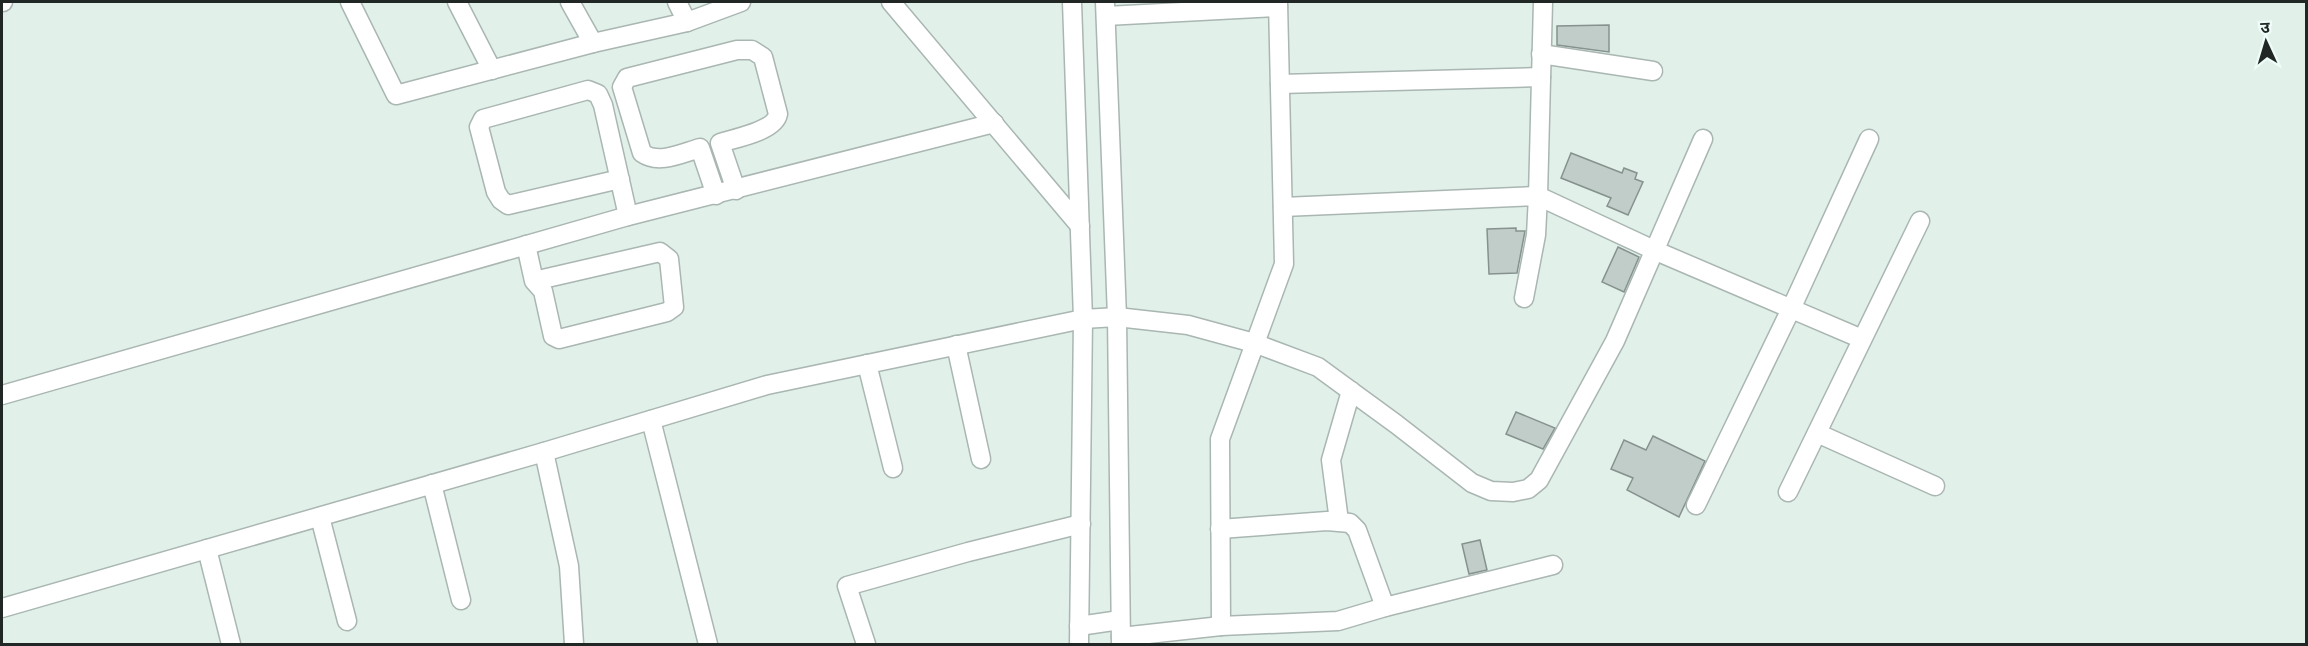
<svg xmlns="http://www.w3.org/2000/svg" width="2308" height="646" viewBox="0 0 2308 646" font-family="Arial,'Noto Sans Devanagari',sans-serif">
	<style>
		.building { fill: #c0cdc8; stroke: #85928d; stroke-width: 1.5 }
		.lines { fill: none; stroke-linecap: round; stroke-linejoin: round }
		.minor-casing { stroke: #a9b6b1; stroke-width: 21 }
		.minor { stroke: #fff; stroke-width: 18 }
	</style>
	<rect width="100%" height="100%" fill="#e2f0ea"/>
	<!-- building -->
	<g class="building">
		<polygon points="1609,25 1609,52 1557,45 1557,26"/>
		<polygon points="1571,153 1622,173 1624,168 1637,173 1635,179 1643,182 1628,215 1607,206 1611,198 1561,178"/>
		<polygon points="1516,228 1516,231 1525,231 1517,273 1489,274 1487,229"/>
		<polygon points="1618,247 1639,257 1624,292 1602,282"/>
		<polygon points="1516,412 1555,428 1543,449 1506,434"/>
		<polygon points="1653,436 1705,461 1679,517 1627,490 1633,478 1611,469 1624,440 1646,450"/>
		<polygon points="1480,540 1487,570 1469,574 1462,544"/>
	</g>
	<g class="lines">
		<!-- minor casing -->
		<g class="minor-casing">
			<g id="minor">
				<polyline points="2,2 3,2"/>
				<polyline points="350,2 396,95 593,43 687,22 741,2"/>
				<polyline points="457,2 492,70"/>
				<polyline points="570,2 593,43"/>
				<polyline points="677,2 687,22"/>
				<polyline points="891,2 1080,226"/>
				<polyline points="1072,2 1083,319 1079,644"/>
				<polyline points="1105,2 1117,317 1121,644"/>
				<polyline points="1543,2 1538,196 1656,251 1862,339"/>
				<polyline points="1106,16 1278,7"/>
				<polyline points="1541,54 1653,71"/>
				<polyline points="1280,84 1541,77"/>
				<polyline points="620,179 508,205 501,200 496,192 479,127 483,119 588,90 598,94 603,105 628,216"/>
				<path d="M716,195l-16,-47c-18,5 -41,17 -58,5l-20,-66 5,-9 110,-28h15l11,7 15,57c-3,17 -42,24 -58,29l16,47"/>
				<polyline points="1283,207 1538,196 1536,235 1524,298"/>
				<polyline points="526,245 534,281 543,291 553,336 559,339 667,312 674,307 669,259 660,252 534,281"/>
				<polyline points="956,345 981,459"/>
				<polyline points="867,364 893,468"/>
				<polyline points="2,395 628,216 994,123"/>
				<polyline points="651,420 708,644"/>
				<polyline points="1817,433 1935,486"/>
				<polyline points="544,452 569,566 574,644"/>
				<polyline points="432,484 461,600"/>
				<polyline points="1788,492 1920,221"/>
				<polyline points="1696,505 1791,309 1869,139"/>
				<polyline points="320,517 347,621"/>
				<polyline points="1339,521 1331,460 1351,391"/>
				<polyline points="1220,529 1327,521 1350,523 1357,530 1385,607"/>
				<polyline points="207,549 231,644"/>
				<polyline points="2,608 544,452 767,385 1083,319 1117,317 1188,325 1254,343 1318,367 1396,424 1472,483 1491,491 1513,492 1528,489 1539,480 1615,341 1703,139"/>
				<polyline points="1079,626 1120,620"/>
				<polyline points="1221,626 1220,439 1284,264 1278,2"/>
				<polyline points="1121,637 1221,626 1338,621 1385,607 1553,565"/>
				<polyline points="866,644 847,586 968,552 1081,524"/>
			</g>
		</g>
		<!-- minor -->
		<use href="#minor" class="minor"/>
	</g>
	<!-- border -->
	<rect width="2308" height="646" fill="none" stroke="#212725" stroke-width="6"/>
	<!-- north arrow -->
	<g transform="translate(2266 42) rotate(356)" stroke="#effdf8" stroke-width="4.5" paint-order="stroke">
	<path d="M0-4.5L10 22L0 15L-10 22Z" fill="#212725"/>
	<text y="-9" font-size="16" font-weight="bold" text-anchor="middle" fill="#212725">उ</text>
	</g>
</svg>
